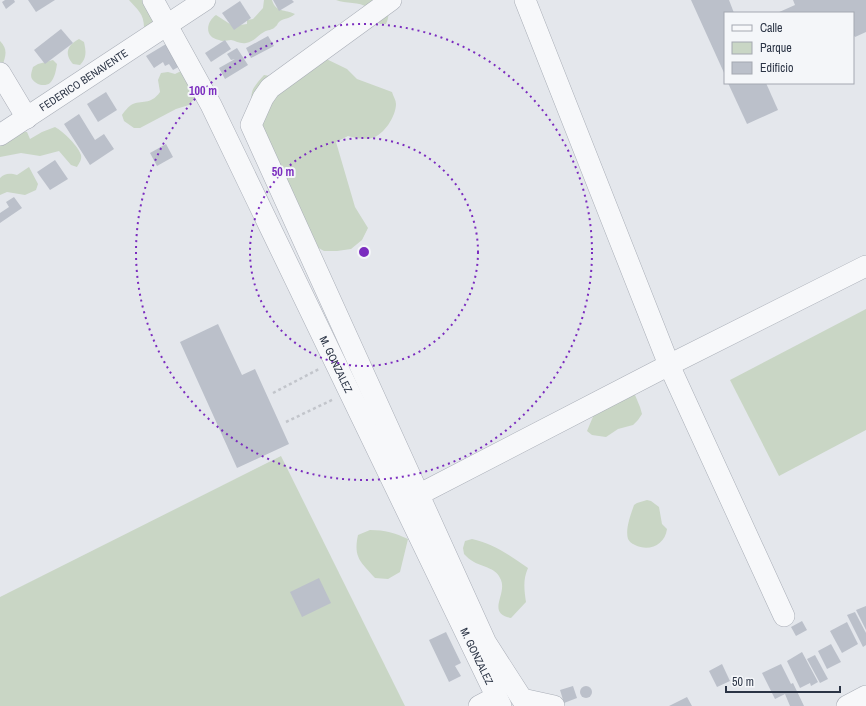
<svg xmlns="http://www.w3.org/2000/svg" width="866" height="706" viewBox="0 0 866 706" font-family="'Archivo Narrow',sans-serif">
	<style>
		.green { fill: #c9d6c5 }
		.building { fill: #bbc0ca }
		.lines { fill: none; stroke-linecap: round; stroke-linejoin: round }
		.minor-casing { stroke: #a9aeb7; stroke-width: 22 }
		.path { stroke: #c2c5cb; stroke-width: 2.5; stroke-dasharray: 3 3; stroke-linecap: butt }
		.minor { stroke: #f7f8fa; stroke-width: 21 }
		.ring { fill: none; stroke: #7b2cbf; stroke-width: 2; stroke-dasharray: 2 4 }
		.labels { text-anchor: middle; stroke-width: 4; stroke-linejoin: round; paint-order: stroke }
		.street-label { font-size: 11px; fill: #2b3445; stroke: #f4f6f9 }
		.centre { fill: #7b2cbf; stroke: #f4f6f9; stroke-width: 2 }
		.ring-label { font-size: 12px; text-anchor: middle; font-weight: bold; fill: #7b2cbf; stroke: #f4f6f9; stroke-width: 4; stroke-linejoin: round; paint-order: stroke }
	</style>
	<rect width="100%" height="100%" fill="#e4e7ec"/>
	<!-- green -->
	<g class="green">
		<path d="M129,0h27l25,25 1,7h-34l-4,-5c0,-13 -7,-18 -15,-27z"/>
		<path d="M264,0h8c4,13 13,9 23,14 -5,5 -12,4 -16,8 -2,2 -2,4 -4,5 -2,3 -8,3 -11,5 -7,4 -10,10 -18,11 -6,1 -10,-2 -15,-3 -4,0 -8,2 -12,0 -15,-3 -13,-18 -3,-25l17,11 14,-2v-4l6,-1 10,-11z"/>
		<path d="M336,0h49c4,7 5,16 1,24h-6c-5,-5 -7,-12 -12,-16 -9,-7 -22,-4 -32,-8z"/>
		<path d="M79,39l5,3c2,9 3,16 -4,23l-7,-1c-9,-10 -6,-19 6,-25z"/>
		<path d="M0,41c8,8 6,15 2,25l-2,1z"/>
		<path d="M316,54l31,15 10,10 35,13c1,4 4,8 4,12 0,12 -12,31 -24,34 -8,2 -17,0 -24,-2l-12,6 19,65 13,21 -6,12 -11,9 -14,2h-13l-11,-6 -61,-136c-2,-19 0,-20 12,-34l12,2z"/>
		<path d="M53,60l4,4c-1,6 -2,14 -7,19 -5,4 -14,2 -18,-4 -2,-4 0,-8 1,-12l5,-3z"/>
		<path d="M181,71l21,19 -13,15 -13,4 -36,19h-6l-10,-7 -2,-6c2,-3 6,-8 9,-10 11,-6 19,1 29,-13l-2,-12 3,-7 7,-1 7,2z"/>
		<path d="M55,127c8,4 24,20 26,28 1,5 -2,8 -4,12l-6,-2 -12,-14 -19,5 -19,-3 -21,4v-20l14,-6 13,1 3,7 12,-7z"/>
		<path d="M29,167l9,17 -2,6 -11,5 -18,-3 -7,3v-17c5,-5 10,-5 17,-3z"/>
		<polygon points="866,309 866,430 779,476 730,380"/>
		<polygon points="605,388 630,391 635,395 640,407 642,414 638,420 633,425 618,429 606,437 592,435 587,431"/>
		<polygon points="281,456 405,706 0,706 0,597"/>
		<path d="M647,500l4,1 8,6 3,17 5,5c-2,16 -18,23 -32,16 -4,-2 -5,-3 -7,-6 -3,-10 3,-25 6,-34l3,-2z"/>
		<path d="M370,530c15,0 25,3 38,9l-8,33 -12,7 -13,-1c-14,-16 -22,-20 -17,-43z"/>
		<path d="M472,539c20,4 39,17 56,29 -5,11 -4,21 -2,34l-15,16c-25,-5 -4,-23 -10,-38 -4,-12 -18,-13 -27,-18 -4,-2 -7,-5 -10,-8l-1,-6 2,-7z"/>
	</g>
	<!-- building -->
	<g class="building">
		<polygon points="5,0 14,0 15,2 6,9 2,2"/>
		<polygon points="28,0 55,0 36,12"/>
		<polygon points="273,0 292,0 294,2 279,11"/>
		<polygon points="691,0 729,0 734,13 725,13 725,75"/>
		<polygon points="793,0 866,0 866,32 855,37 853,34 853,13 777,13 795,5"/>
		<polygon points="240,1 251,18 234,30 222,13"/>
		<polygon points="61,29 73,43 45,64 34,50"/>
		<polygon points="268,36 274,46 251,58 246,48"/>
		<polygon points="225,40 231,49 211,62 205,53"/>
		<polygon points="166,44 180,66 173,70 169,64 165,66 163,62 154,68 146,56"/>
		<polygon points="237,48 248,65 225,79 219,68 235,59 231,60 227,54"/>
		<polygon points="728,83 766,83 778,110 747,124"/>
		<polygon points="106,92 117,110 98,122 87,104"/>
		<polygon points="79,114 95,140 104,134 114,149 90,165 64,124"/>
		<polygon points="166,144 173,157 157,166 150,153"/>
		<polygon points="55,160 68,179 50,190 37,172"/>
		<polygon points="14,197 22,208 0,223 0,213 9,207 6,202"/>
		<polygon points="218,324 242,375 255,369 289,444 237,468 180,342"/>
		<polygon points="319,578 331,603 302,617 290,592"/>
		<polygon points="866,606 866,630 856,610"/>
		<polygon points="855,612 866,633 866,645 863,647 847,615"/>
		<polygon points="802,621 807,630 796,636 791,627"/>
		<polygon points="847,622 858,644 842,653 830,631"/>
		<polygon points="446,632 461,663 455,666 461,676 449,682 429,640"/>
		<polygon points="831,644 841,662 827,669 818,651"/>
		<polygon points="802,652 818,682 811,686 810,683 800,688 787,661"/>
		<polygon points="815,655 828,679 820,683 807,659"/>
		<polygon points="722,664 730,681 717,687 709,671"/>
		<polygon points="781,664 791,684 793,683 804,706 790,706 785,694 775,699 762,673"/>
		<circle cx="586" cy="692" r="6"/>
		<polygon points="573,686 577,698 564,703 560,690"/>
		<polygon points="687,697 692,706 669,706"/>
	</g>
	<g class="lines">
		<!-- minor casing -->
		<g class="minor-casing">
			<g id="minor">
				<path id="s1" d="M153,0l58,105 290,601"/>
				<polyline points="391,0 270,88 263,98 251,125 486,643 522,699 554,706"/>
				<polyline points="525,0 669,365 784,616"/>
				<polyline points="0,73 27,118"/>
				<path id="s2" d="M0,135l205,-135"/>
				<polyline points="418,495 669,365 866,266"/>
				<polyline points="479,706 496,697"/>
				<polyline points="847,706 866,696"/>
			</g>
		</g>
		<!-- path -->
		<g class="path">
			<polyline points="273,393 319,369"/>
			<polyline points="286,422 334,399"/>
		</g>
		<!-- minor -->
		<use href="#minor" class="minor"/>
	</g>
	<!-- distance rings -->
	<g class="ring">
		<circle cx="364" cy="252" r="114"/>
		<circle cx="364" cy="252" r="228"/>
	</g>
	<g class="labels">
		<!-- street labels -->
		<g class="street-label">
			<text dy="4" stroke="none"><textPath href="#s2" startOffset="100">FEDERICO BENAVENTE</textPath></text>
			<text dy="4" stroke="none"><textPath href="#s1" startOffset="408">M. GONZALEZ</textPath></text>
			<text dy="4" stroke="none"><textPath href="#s1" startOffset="732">M. GONZALEZ</textPath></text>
		</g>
	</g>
	<circle cx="364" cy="252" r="6" class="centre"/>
	<g class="ring-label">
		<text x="203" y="95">100 m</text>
		<text x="283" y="176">50 m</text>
	</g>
	<!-- legend -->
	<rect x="724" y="12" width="130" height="72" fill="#f4f6f9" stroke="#a4a8b1"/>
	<rect x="732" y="25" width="20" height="6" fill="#f7f8fa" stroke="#a4a8b1"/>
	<text x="760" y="32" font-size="12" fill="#2b3445">Calle</text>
	<rect x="732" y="42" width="20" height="12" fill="#c9d6c5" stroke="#a4a8b1"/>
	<text x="760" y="52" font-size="12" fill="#2b3445">Parque</text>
	<rect x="732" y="62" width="20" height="12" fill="#bbc0ca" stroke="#a4a8b1"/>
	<text x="760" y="72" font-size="12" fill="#2b3445">Edificio</text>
	<!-- scale -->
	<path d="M726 686v6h114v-6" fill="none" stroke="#2b3445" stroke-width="2"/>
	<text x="732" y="686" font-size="12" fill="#2b3445" stroke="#f4f6f9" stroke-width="3" paint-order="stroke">50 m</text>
</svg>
